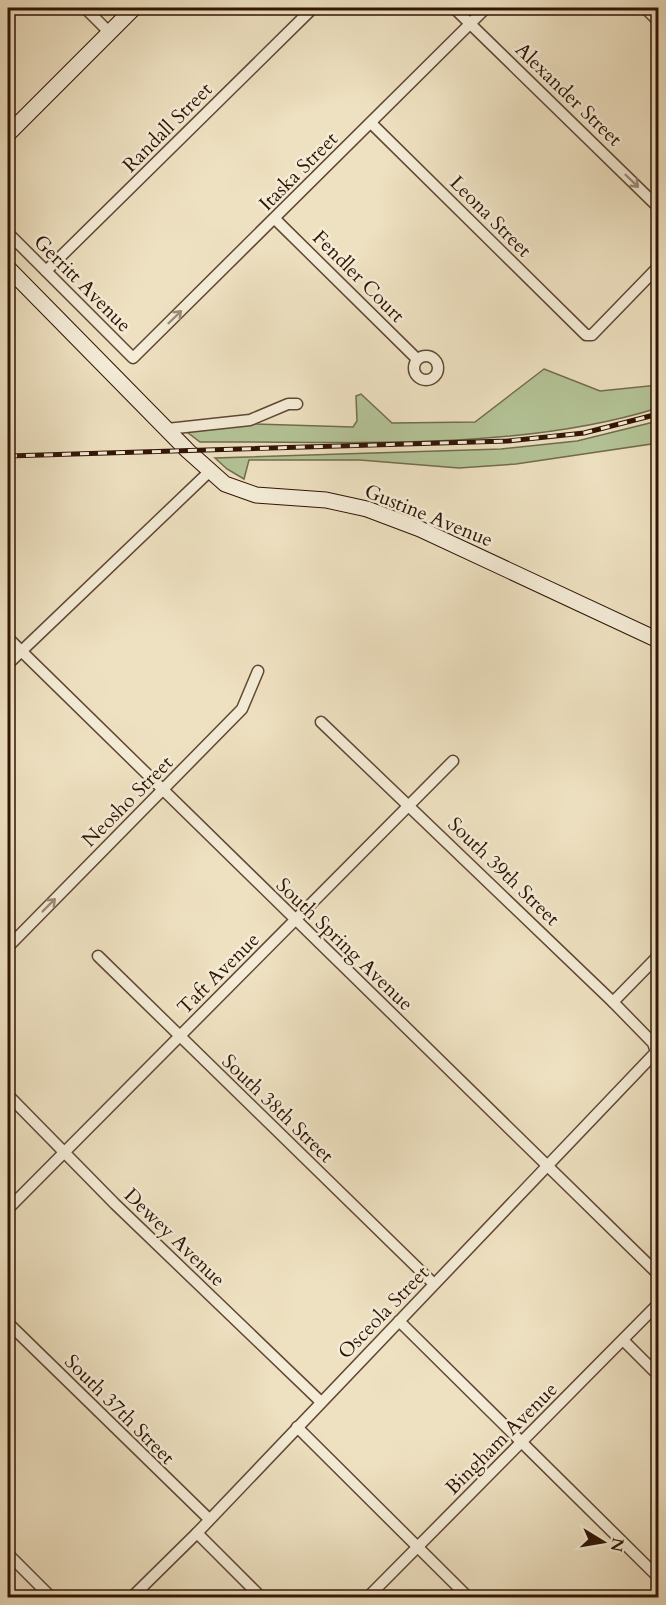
<svg xmlns="http://www.w3.org/2000/svg" width="666" height="1605" viewBox="0 0 666 1605" font-family="Cardo,serif">
	<style>
		.green { fill: #b4c497; stroke: #726c4e; stroke-width: 1.5 }
		.lines { fill: none; stroke-linecap: round; stroke-linejoin: round }
		.street-casing { stroke: #604734; stroke-width: 13 }
		.secondary-casing { stroke: #301405; stroke-width: 17 }
		.street { stroke: #f4ecd7; stroke-width: 10 }
		.secondary { stroke: #f4ecd7; stroke-width: 15 }
		.rail-casing { stroke: #301405; stroke-width: 5 }
		.rail { stroke: #f4ecd7; stroke-width: 3; stroke-dasharray: 9; stroke-linecap: butt }
		.oneway { stroke: #9c8b78 }
		.labels { text-anchor: middle; stroke-width: 5; stroke-linejoin: round; paint-order: stroke }
		.street-label { font-size: 20px; fill: #301405; stroke: #f4ecd7 }
	</style>
	<rect width="100%" height="100%" fill="#eee1c1"/>
	<filter id="stains"><feTurbulence type="fractalNoise" baseFrequency=".00333" numOctaves="4"/><feColorMatrix values="0 0 0 0 .2 0 0 0 0 .09 0 0 0 0 .02 0 0 0 .5 -.17"/></filter>
	<radialGradient id="worn" r=".72"><stop offset=".6" stop-color="#630" stop-opacity="0"/><stop offset="1" stop-color="#630" stop-opacity=".3"/></radialGradient>
	<!-- green -->
	<g class="green">
		<path d="M544,369l56,22 58,-6v23c-141,44 -310,33 -458,34l-13,-10 68,-8 98,3 4,-6 -1,-25 5,-2 31,29 83,-1z"/>
		<polygon points="658,421 658,443 516,464 459,468 360,460 249,460 244,479 227,469 215,458 501,449 577,441"/>
	</g>
	<g class="lines">
		<!-- street casing -->
		<g class="street-casing">
			<g id="street">
				<polyline points="85,8 109,32"/>
				<polyline points="454,8 658,207"/>
				<polyline points="645,8 658,21"/>
				<polyline points="371,123 586,335 592,335 658,267"/>
				<polyline points="275,219 417,359"/>
				<polyline points="8,233 133,358 486,8"/>
				<polyline points="46,271 313,8"/>
				<circle cx="426" cy="368" r="12"/>
				<polyline points="167,429 250,420 288,404 297,404"/>
				<polyline points="8,638 658,1274"/>
				<polyline points="8,664 210,471"/>
				<polyline points="8,947 242,709 258,671"/>
				<polyline points="98,956 434,1284"/>
				<polyline points="613,1002 658,956"/>
				<polyline points="8,1095 115,1204 321,1402"/>
				<polyline points="8,1209 453,761"/>
				<polyline points="399,1321 658,1577"/>
				<polyline points="8,1323 209,1519"/>
				<polyline points="624,1341 658,1375"/>
				<polyline points="297,1427 469,1598"/>
				<polyline points="197,1533 262,1598"/>
				<polyline points="8,1554 52,1598"/>
				<polyline points="131,1598 197,1533 656,1052 653,1043 613,1002 321,722"/>
				<polyline points="367,1598 658,1304"/>
			</g>
		</g>
		<!-- secondary casing -->
		<g class="secondary-casing">
			<g id="secondary">
				<polyline points="8,134 134,8"/>
				<polyline points="8,268 188,451 225,484 256,495 326,500 367,509 420,529 658,640"/>
			</g>
		</g>
		<!-- street -->
		<use href="#street" class="street"/>
		<!-- secondary -->
		<use href="#secondary" class="secondary"/>
		<!-- rail casing -->
		<g class="rail-casing">
			<polyline id="rail" points="8,456 507,441 584,433 658,414"/>
		</g>
		<!-- rail -->
		<use href="#rail" class="rail"/>
	</g>
	<!-- one-way arrows -->
	<defs><path id="oneway-shaft" d="M-6 0H5M1.5-3L5.5 0L1.5 3" fill="none" stroke-width="1.6" stroke-linecap="round" stroke-linejoin="round" transform="scale(1.5)"/></defs>
	<g class="oneway">
		<use href="#oneway-shaft" transform="translate(632 181) rotate(44)"/>
		<use href="#oneway-shaft" transform="translate(175 317) rotate(-44)"/>
		<use href="#oneway-shaft" transform="translate(49 905) rotate(-45)"/>
	</g>
	<g class="labels">
		<!-- street labels -->
		<g class="street-label">
			<text transform="translate(569 94) rotate(44)" y="7">Alexander Street</text>
			<text transform="translate(167 127) rotate(-45)" y="7">Randall Street</text>
			<text transform="translate(298 171) rotate(-45)" y="7">Itaska Street</text>
			<text transform="translate(491 216) rotate(45)" y="7">Leona Street</text>
			<text transform="translate(359 276) rotate(45)" y="7">Fendler Court</text>
			<text transform="translate(83 283) rotate(45)" y="7">Gerritt Avenue</text>
			<text transform="translate(429 515) rotate(22)" y="7">Gustine Avenue</text>
			<text transform="translate(127 801) rotate(-45)" y="7">Neosho Street</text>
			<text transform="translate(504 871) rotate(44)" y="7">South 39th Street</text>
			<text transform="translate(345 944) rotate(44)" y="7">South Spring Avenue</text>
			<text transform="translate(218 973) rotate(-45)" y="7">Taft Avenue</text>
			<text transform="translate(278 1108) rotate(44)" y="7">South 38th Street</text>
			<text transform="translate(175 1237) rotate(44)" y="7">Dewey Avenue</text>
			<text transform="translate(383 1312) rotate(-46)" y="7">Osceola Street</text>
			<text transform="translate(120 1409) rotate(45)" y="7">South 37th Street</text>
			<text transform="translate(501 1438) rotate(-45)" y="7">Bingham Avenue</text>
		</g>
	</g>
	<!-- margin -->
	<rect width="666" height="1605" fill="none" stroke="#eee1c1" stroke-width="30"/>
	<rect x="9" y="9" width="648" height="1587" fill="none" stroke="#301405" stroke-width="3"/>
	<rect x="15" y="15" width="636" height="1575" fill="none" stroke="#301405" stroke-width="1.5"/>
	<!-- north arrow -->
	<g transform="translate(603 1542) rotate(101)" stroke="#f4ecd7" stroke-width="4.5" paint-order="stroke">
	<path d="M0-4.5L10 22L0 15L-10 22Z" fill="#301405"/>
	<text y="-9" font-size="16" font-weight="bold" text-anchor="middle" fill="#301405">N</text>
	</g>
	<rect width="100%" height="100%" filter="url(#stains)"/>
	<rect width="100%" height="100%" fill="url(#worn)"/>
</svg>
